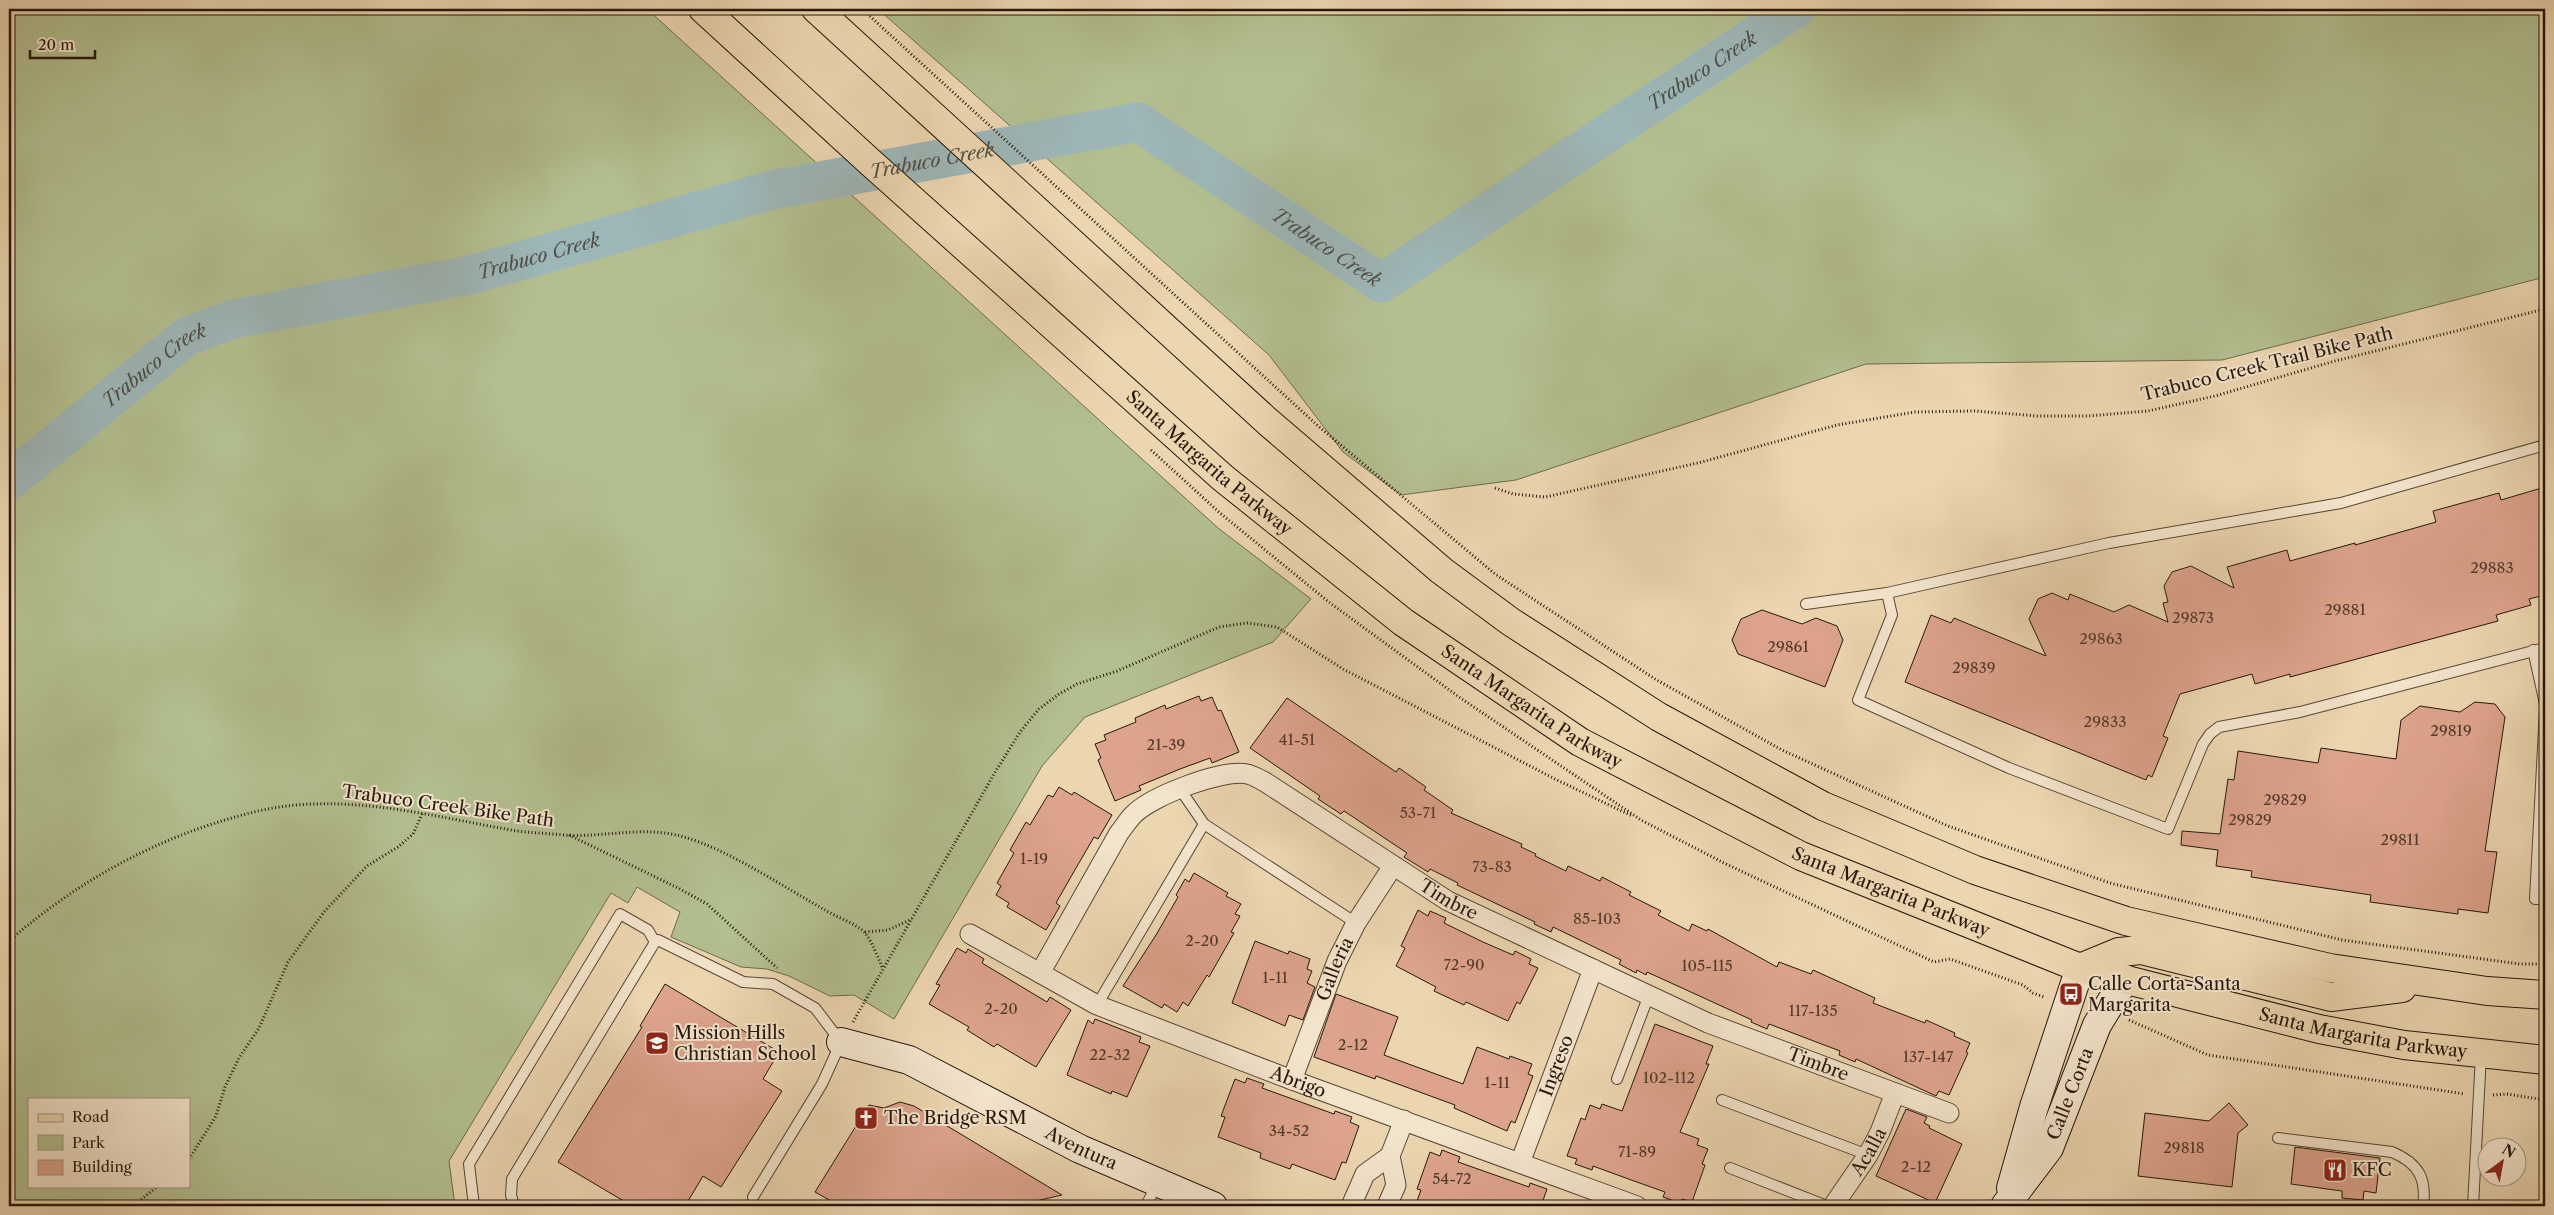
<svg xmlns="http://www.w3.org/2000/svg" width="2554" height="1215" viewBox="0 0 2554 1215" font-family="'Libre Caslon Text',serif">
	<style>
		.green { fill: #b3bf8f; stroke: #6c6b4e; fill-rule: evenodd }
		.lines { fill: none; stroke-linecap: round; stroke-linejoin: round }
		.river { stroke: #9db6b7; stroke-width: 39 }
		.building { fill: #dda38c; stroke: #25170d }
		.lane-casing { stroke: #574736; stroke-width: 12 }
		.street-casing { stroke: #574736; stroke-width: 21 }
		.secondary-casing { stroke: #25170d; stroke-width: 30 }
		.primary-casing { stroke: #25170d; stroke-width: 30 }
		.path { stroke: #25170d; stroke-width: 3; stroke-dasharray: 1 2.5; stroke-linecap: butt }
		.lane { stroke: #f3e4cc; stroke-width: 10 }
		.street { stroke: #f3e4cc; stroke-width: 19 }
		.secondary { stroke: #f3e4cc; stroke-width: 28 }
		.primary { stroke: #ecd6b0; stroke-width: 28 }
		.labels { text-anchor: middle; stroke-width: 4; stroke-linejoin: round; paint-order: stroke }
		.number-label { font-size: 15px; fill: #533a2d }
		.street-label { font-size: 18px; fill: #25170d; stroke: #f3e4cc }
		.poi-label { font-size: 18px; fill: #25170d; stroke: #f3e4cc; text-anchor: start }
		.water-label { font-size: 19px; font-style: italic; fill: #4f4f48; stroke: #f3e4cc }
	</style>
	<rect width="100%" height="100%" fill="#ecd6b0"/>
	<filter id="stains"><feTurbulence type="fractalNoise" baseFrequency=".004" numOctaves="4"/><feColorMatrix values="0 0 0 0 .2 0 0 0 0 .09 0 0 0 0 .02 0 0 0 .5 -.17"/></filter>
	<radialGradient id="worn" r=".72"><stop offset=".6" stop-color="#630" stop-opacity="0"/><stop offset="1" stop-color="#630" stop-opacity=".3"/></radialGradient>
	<!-- green -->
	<g class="green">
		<path d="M9,9h638l571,519 93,71 -38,43 -188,75 -43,49 -148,253 -40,-24 -24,1 -41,-20 -22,-7 -26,-2 -70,-30 9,-25 -43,-25 -9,16 -17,-10 -162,268 6,45h-446zM29,1099h160v87h-160z"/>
		<polygon points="878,9 2545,9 2545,277 2222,360 1866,364 1516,480 1401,495 1343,452 1269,355"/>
	</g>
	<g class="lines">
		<!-- river -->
		<path class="river" id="s1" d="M9,481l178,-145 46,-17 237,-44 302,-85 366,-68 243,161 414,-274"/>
	</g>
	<!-- building -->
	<g class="building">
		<polygon points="2545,487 2545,595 2529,599 2531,605 2496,615 2498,621 2290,677 2290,674 2255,684 2252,674 2180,694 2163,736 2168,738 2152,777 2148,775 2146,780 1905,682 1931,615 1951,623 1954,618 2046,656 2029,619 2038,599 2052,593 2068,600 2070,594 2114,612 2129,605 2168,622 2163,603 2168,602 2164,586 2172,572 2191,566 2234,588 2227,567 2287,550 2290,561 2355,543 2355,545 2436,522 2433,511 2499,493 2501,500"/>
		<polygon points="1762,610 1802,624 1816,618 1837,626 1843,640 1825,687 1738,654 1732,640 1741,619"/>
		<polygon points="1199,696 1201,701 1212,697 1218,711 1221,710 1239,752 1212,763 1210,758 1180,769 1139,786 1141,790 1115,801 1098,760 1101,758 1095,744 1106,740 1104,735 1136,722 1135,718 1165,705 1166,709"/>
		<polygon points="1287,698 1396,772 1399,768 1426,787 1424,790 1453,810 1451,813 1522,844 1521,847 1536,854 1535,856 1566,871 1568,866 1600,881 1602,877 1631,892 1629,895 1661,911 1658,915 1689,931 1692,924 1707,931 1708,929 1777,967 1779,962 1811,974 1813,970 1875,998 1873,1003 1925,1023 1926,1020 1955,1033 1954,1036 1970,1043 1966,1052 1968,1053 1949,1095 1939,1091 1936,1096 1856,1059 1855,1062 1839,1055 1840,1051 1769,1024 1767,1029 1751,1022 1752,1020 1647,972 1646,975 1637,970 1636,973 1619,964 1621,960 1553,927 1551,932 1534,924 1535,922 1457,885 1458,883 1430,869 1428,872 1404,857 1407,853 1344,811 1341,814 1318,799 1320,796 1250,748"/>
		<polygon points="2475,702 2495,704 2505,717 2485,851 2497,852 2488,913 2458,909 2458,914 2370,902 2371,895 2251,877 2252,871 2216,866 2218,850 2181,845 2182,831 2220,834 2228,779 2234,780 2238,751 2318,763 2321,748 2396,759 2401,720 2420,706 2460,712"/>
		<polygon points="1059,787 1072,795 1074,792 1112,815 1098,839 1094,837 1072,875 1056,903 1060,906 1046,930 1007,907 1009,903 996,895 1001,886 997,883 1014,853 1010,850 1026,822 1030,825 1048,795 1053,797"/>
		<polygon points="1194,873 1228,893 1226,896 1241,904 1235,914 1240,916 1231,932 1234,933 1209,977 1207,975 1188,1006 1183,1002 1177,1012 1164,1004 1162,1008 1123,986 1156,935 1178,897 1176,895 1185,879 1189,882"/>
		<polygon points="1418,910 1428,916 1430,911 1446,918 1444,923 1483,942 1513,955 1515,951 1531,959 1529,964 1538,968 1520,1004 1517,1002 1508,1021 1466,1002 1464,1005 1434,991 1436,987 1396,966 1405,948 1401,946"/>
		<polygon points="1255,941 1288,954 1289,951 1310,959 1307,969 1312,971 1307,983 1315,987 1303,1020 1289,1015 1285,1026 1232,1003"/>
		<polygon points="957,948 966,953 968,949 984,959 982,963 1047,1002 1050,997 1071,1010 1036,1067 997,1044 994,1047 967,1030 969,1027 929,1004 940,985 936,984"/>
		<polygon points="665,984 779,1052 763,1079 782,1091 721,1187 703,1176 685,1206 632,1206 558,1162 642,1027 640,1026"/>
		<polygon points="1336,994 1398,1017 1384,1055 1463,1084 1477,1047 1509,1059 1510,1056 1532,1064 1528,1074 1533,1076 1515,1123 1511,1121 1507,1131 1454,1108 1455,1105 1376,1076 1375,1079 1314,1057"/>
		<polygon points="1095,1019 1141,1037 1139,1042 1150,1046 1127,1097 1112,1091 1111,1094 1067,1075 1088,1020 1093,1024"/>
		<polygon points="1655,1024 1713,1046 1706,1064 1709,1064 1680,1132 1699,1139 1697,1145 1708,1149 1702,1164 1705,1165 1692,1202 1682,1199 1680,1203 1663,1197 1665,1192 1634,1181 1593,1166 1592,1170 1575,1164 1577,1159 1567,1156 1581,1118 1585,1120 1590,1105 1600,1109 1602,1104 1622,1111"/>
		<polygon points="1247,1078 1264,1084 1262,1088 1334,1114 1335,1111 1352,1117 1350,1122 1359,1126 1346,1163 1342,1162 1335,1180 1292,1164 1290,1169 1260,1158 1261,1153 1218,1137 1225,1117 1221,1116 1235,1079 1245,1083"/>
		<polygon points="900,1102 914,1106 1062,1195 1014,1206 840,1206 815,1192 869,1105 884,1108"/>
		<polygon points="2229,1103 2248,1125 2238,1133 2232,1187 2138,1176 2145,1113 2209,1121"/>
		<polygon points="1906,1109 1927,1117 1924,1123 1930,1126 1929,1128 1962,1144 1935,1203 1876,1176"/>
		<polygon points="2295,1147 2380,1158 2376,1193 2364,1191 2363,1200 2342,1198 2342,1191 2291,1184"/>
		<polygon points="1442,1150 1460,1157 1458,1162 1529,1187 1530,1183 1547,1189 1541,1206 1415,1206 1421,1190 1417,1189 1430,1152 1440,1156"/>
	</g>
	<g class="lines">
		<!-- lane casing -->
		<g class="lane-casing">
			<g id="lane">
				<polyline points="1887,593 1892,615 1858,700 2009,768 2168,829 2203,744 2210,734 2219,727 2300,712 2545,648"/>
				<polyline points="1806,604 1887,593 2109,543 2341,503 2545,445"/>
				<polyline points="2533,650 2545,704"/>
				<polyline points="2545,709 2535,899 2545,899"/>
				<polyline points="1180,789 1204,824 1356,923"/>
				<polyline points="1097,1005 1204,824"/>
				<polyline points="1617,1079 1649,995"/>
				<polyline points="1722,1100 1868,1155"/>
				<path d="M2278,1138l114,14c26,11 35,26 31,54"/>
				<polyline points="1730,1168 1827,1206"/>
				<polyline points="474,1206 469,1164 620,914 648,930 655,942"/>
				<polyline points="514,1206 511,1195 512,1179 655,942 658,940 743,982 773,984 815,1008 841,1042 822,1084 753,1197"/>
				<polyline points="1146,1206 1157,1183"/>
				<polyline points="2473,1206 2481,1055"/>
			</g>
		</g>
		<!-- street casing -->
		<g class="street-casing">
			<g id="street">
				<path id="s2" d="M970,934l127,71 195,75 345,126"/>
				<path id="s3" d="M1040,973l79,-140c5,-6 9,-13 14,-18 18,-19 89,-46 114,-41 6,1 12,5 18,8l183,119 260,122 241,90"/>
				<path id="s4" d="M1292,1080l45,-119 19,-38 37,-57"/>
				<path id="s5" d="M1520,1163l73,-194"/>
				<polyline points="1351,1206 1365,1174 1390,1156 1404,1120"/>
				<polyline points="1387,1206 1396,1185 1390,1156"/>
				<path id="s6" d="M1833,1206l35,-51 12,-23 15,-39"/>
			</g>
		</g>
		<!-- secondary casing -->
		<g class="secondary-casing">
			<g id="secondary">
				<path id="s7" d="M841,1042l68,18 171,89 133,57"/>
				<polyline points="2011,1188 2034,1107 2080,968"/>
				<path id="s8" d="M2005,1206l44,-58 48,-123 28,-46"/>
			</g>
		</g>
		<!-- primary casing -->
		<g class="primary-casing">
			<g id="primary">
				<path id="s9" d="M703,9l167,153 353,316 180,144 177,120 221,114 279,112 239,61 85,16 141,15"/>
				<polyline points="816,9 1268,422 1442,571 1511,622 1659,717 1823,806 1975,870 2126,921 2330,968 2487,991 2545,995"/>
				<polyline points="2080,968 2119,952 2141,950 2331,997 2402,988"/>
			</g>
		</g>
		<!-- path -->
		<g class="path">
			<polyline points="862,9 1317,425 1495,574 1655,679 1782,750 1948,826 2110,883 2342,940 2520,964 2545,964"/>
			<polyline points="1151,450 1220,513 1330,603 1459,697 1641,820 1724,863 1934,962 1950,959 2023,985 2033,993 2044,997"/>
			<polyline points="1495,488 1513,494 1545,497 1698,463 1837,425 1915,412 1974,411 2038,416 2088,416 2148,411 2215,396 2335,361 2545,309"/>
			<polyline points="569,835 680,889 707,904 777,968"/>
			<polyline points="865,932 888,930 912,919"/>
			<path d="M9,941c71,-62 152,-106 245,-129 86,-21 172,3 257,18 17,3 35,3 53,5 40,3 79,-10 120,2 43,12 100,50 141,73 11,7 33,14 41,24 7,10 12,24 17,35"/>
			<polyline points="2129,1020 2208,1055 2465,1094"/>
			<polyline points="853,1022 994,774 1020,732 1039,709 1059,694 1077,684 1117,671 1219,627 1247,623 1277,627 1343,669 1555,779 1632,816"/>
			<polyline points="2493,1095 2507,1094 2545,1100"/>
			<polyline points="189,1159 216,1116 225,1087 239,1058 259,1028 288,962 324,912 367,866 398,847 413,834 423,812"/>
			<polyline points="133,1206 158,1186"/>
		</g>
		<!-- lane -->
		<use href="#lane" class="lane"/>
		<!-- street -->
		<use href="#street" class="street"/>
		<!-- secondary -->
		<use href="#secondary" class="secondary"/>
		<!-- primary -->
		<use href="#primary" class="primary"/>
	</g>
	<!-- icons -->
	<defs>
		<g id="bus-square" transform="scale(1.25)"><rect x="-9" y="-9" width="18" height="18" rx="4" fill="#8f2418" stroke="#f3e4cc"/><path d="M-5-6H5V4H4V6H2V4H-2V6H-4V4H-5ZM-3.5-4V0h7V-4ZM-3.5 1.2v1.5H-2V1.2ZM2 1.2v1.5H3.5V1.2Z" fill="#fff"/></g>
		<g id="school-square" transform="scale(1.25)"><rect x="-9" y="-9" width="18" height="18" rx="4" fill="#8f2418" stroke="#f3e4cc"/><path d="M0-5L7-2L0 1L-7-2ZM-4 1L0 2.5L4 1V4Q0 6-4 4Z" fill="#fff"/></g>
		<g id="church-square" transform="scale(1.25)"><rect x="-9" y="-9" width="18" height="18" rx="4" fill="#8f2418" stroke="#f3e4cc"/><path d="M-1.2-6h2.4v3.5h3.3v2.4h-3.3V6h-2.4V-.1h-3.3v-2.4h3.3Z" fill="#fff"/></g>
		<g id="restaurant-square" transform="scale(1.25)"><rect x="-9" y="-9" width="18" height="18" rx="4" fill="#8f2418" stroke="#f3e4cc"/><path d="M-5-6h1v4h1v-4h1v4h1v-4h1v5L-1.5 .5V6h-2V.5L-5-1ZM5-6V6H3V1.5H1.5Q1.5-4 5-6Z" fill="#fff"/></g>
	</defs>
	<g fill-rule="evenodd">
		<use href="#bus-square" x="2071" y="994"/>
		<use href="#school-square" x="657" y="1043"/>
		<use href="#church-square" x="866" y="1118"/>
		<use href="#restaurant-square" x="2335" y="1170"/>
	</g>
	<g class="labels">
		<!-- number labels -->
		<g class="number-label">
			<text x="2492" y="573">29883</text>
			<text x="2345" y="615">29881</text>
			<text x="2193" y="623">29873</text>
			<text x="2101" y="644">29863</text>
			<text x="1788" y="652">29861</text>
			<text x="1974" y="673">29839</text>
			<text x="2105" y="727">29833</text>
			<text x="2451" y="736">29819</text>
			<text x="1297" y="745">41-51</text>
			<text x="1166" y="750">21-39</text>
			<text x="2285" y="805">29829</text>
			<text x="1418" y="818">53-71</text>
			<text x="2250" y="825">29829</text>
			<text x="2400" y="845">29811</text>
			<text x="1034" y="864">1-19</text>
			<text x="1492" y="872">73-83</text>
			<text x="1597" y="924">85-103</text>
			<text x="1202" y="946">2-20</text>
			<text x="1464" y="970">72-90</text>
			<text x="1707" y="971">105-115</text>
			<text x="1275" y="983">1-11</text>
			<text x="1001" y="1014">2-20</text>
			<text x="1813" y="1016">117-135</text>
			<text x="1353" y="1050">2-12</text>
			<text x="1110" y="1060">22-32</text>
			<text x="1928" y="1062">137-147</text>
			<text x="1669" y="1083">102-112</text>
			<text x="1497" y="1088">1-11</text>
			<text x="1289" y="1136">34-52</text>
			<text x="2184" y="1153">29818</text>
			<text x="1637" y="1157">71-89</text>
			<text x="1916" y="1172">2-12</text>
			<text x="1452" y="1184">54-72</text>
		</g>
		<!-- street labels -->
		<g class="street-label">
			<text transform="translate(2267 364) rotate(-14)" y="6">Trabuco Creek Trail Bike Path</text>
			<text dy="6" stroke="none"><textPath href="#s9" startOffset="680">Santa Margarita Parkway</textPath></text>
			<text dy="6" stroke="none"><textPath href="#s9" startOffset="1085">Santa Margarita Parkway</textPath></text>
			<text transform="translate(448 806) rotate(8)" y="6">Trabuco Creek Bike Path</text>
			<text dy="6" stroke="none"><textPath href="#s9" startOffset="1490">Santa Margarita Parkway</textPath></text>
			<text dy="6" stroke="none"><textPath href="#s3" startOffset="545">Timbre</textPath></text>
			<text dy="6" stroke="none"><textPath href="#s4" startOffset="119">Galleria</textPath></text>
			<text dy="6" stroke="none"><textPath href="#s9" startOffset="1985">Santa Margarita Parkway</textPath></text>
			<text dy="6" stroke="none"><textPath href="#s3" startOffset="950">Timbre</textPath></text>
			<text dy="6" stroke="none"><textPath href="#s5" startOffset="104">Ingreso</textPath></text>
			<text dy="6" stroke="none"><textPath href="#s2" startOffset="361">Abrigo</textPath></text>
			<text dy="6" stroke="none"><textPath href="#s8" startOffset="131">Calle Corta</textPath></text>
			<text dy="6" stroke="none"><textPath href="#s7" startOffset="264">Aventura</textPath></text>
			<text dy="6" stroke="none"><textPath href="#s6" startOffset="65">Acalla</textPath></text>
		</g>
		<!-- poi labels -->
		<g class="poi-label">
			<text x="2088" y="990">Calle Corta-Santa<tspan x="2088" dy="21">Margarita</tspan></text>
			<text x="674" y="1039">Mission Hills<tspan x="674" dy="21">Christian School</tspan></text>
			<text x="884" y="1124">The Bridge RSM</text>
			<text x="2352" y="1176">KFC</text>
		</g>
		<!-- water labels -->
		<g class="water-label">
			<text dy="7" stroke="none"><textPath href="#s1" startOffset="1882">Trabuco Creek</textPath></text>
			<text dy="7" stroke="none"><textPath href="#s1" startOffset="996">Trabuco Creek</textPath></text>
			<text dy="7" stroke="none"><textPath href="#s1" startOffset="1432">Trabuco Creek</textPath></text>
			<text dy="7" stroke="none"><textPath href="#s1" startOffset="591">Trabuco Creek</textPath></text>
			<text dy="7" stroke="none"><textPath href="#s1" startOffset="186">Trabuco Creek</textPath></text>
		</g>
	</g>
	<!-- margin -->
	<rect width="2554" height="1215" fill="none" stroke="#ecd6b0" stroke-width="30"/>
	<rect x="10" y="10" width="2534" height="1195" fill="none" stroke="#25170d" stroke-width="2.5"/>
	<rect x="15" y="15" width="2524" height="1185" fill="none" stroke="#25170d"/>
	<!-- legend -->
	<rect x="28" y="1098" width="162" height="90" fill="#f3e4cc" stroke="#a19280"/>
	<rect x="38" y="1114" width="25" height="8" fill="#ecd6b0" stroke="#a19280"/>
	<text x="72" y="1122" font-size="15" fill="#25170d">Road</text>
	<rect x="38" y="1135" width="25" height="15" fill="#b3bf8f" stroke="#a19280"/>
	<text x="72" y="1148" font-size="15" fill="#25170d">Park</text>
	<rect x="38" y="1160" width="25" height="15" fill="#dda38c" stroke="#a19280"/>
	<text x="72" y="1172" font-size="15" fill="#25170d">Building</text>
	<!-- north arrow -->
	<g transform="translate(2502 1162) rotate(32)"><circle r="24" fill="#f3e4cc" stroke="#a19280"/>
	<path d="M0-4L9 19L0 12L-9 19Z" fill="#8f2418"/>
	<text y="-8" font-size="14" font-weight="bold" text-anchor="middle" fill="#25170d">N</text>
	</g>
	<!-- scale -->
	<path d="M30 50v8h65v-8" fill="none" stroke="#25170d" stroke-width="2.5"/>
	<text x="38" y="50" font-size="15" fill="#25170d" stroke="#f3e4cc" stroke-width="4" paint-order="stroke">20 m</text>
	<rect width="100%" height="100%" filter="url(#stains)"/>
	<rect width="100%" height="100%" fill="url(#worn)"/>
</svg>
